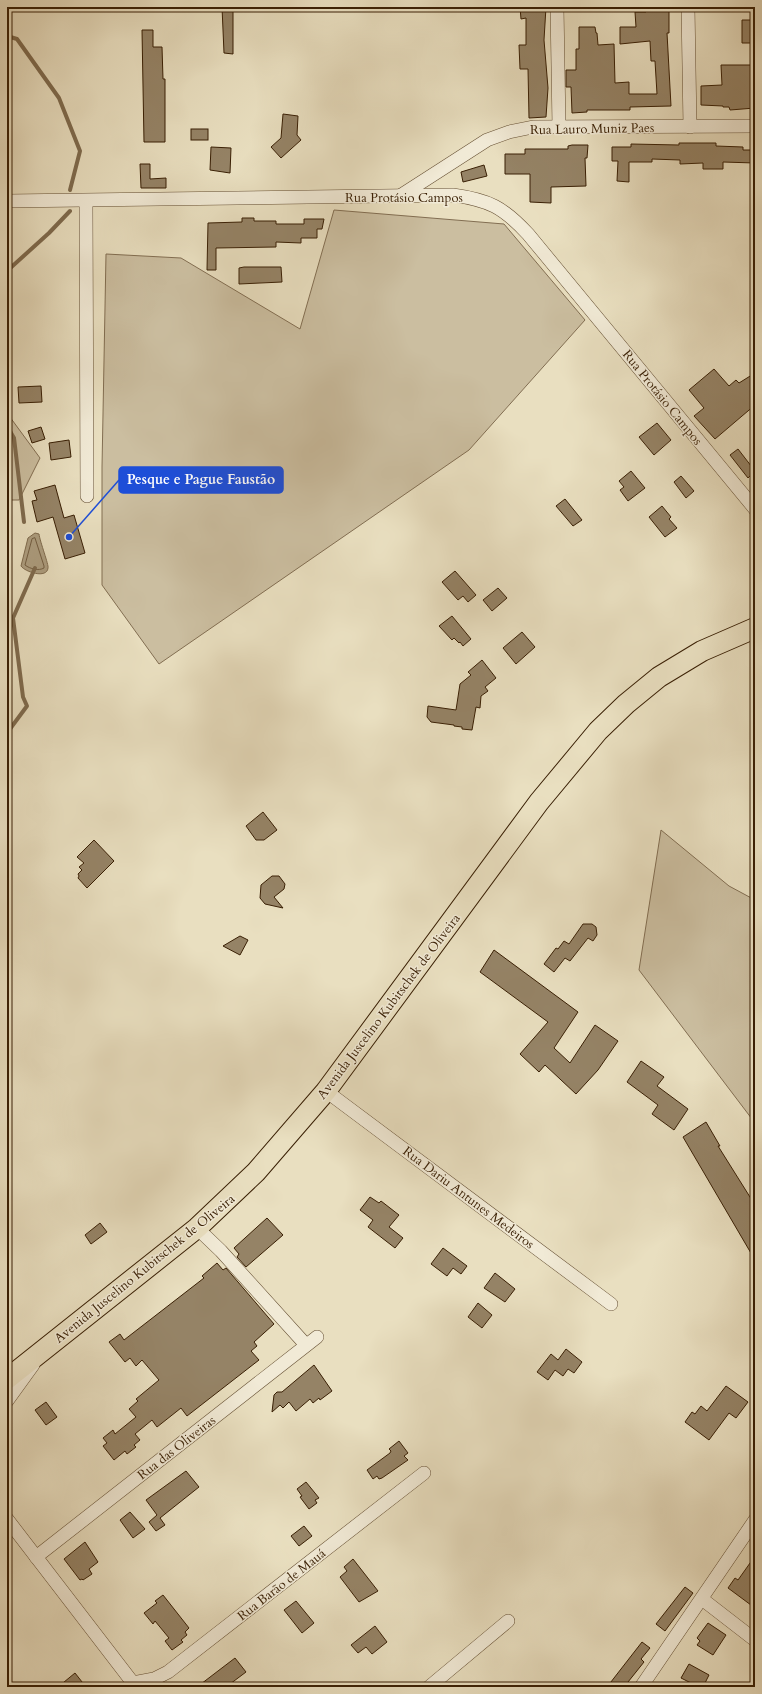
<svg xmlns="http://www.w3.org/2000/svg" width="762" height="1694" viewBox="0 0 762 1694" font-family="Cardo,serif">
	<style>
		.green { fill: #cbbea0; stroke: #826e52 }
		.water { fill: #ad9e80; stroke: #7f6b4e }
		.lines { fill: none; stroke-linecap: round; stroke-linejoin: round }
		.shore { stroke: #735e42; stroke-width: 1 }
		.stream { stroke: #7f6b4e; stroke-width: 4 }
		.building { fill: #958366; stroke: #391f04 }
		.street-casing { stroke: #654f33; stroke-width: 14 }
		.primary-casing { stroke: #391f04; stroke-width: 22 }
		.street { stroke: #f1ead6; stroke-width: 13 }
		.primary { stroke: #e9dfc0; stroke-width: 20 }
		.labels { text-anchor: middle; stroke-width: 3; stroke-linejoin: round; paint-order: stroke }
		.street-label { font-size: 13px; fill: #391f04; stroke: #f1ead6 }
		.leader { fill: none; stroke: #1d4ed8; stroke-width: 1.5 }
		.callout-dot { fill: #1d4ed8; stroke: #f1ead6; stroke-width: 1.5 }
		.callout { fill: #1d4ed8; stroke: #1d4ed8; stroke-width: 1.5 }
		.callout-label { font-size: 14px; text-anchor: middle; font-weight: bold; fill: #fff }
	</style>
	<rect width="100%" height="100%" fill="#e9dfc0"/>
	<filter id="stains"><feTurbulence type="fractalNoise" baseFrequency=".005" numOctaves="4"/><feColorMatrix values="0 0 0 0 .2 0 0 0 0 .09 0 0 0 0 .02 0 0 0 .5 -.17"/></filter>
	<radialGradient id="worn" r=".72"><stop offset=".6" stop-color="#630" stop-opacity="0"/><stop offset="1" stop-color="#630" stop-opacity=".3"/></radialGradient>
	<!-- green -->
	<g class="green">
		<polygon points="334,210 504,224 585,320 469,450 159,664 102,585 102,467 106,254 181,258 300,329"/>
		<polygon points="7,413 40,458 19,500 9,500 7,488"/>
		<polygon points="661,830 729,886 755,900 755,1123 639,970"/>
	</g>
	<!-- water -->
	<path class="water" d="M35,533l4,1c1,8 10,31 9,34 -1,11 -23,4 -27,-2l7,-28z"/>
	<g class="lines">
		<!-- shore -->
		<path class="shore" d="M35,538l9,28v2c-5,3 -14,1 -19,-3l7,-26z"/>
		<!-- stream -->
		<g class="stream">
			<polyline points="7,36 17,39 59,98 80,151 70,190"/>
			<polyline points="7,271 49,233 70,211"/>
			<polyline points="7,426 14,438 24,522"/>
			<polyline points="7,733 27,706 23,697 13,618 35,568"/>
			<polyline points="7,752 9,763 7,804"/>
		</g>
	</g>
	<!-- building -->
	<g class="building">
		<polygon points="222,7 233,7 233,54 224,53"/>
		<polygon points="520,7 546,7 544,40 548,88 546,117 529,118 528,69 520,69 519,45 526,45 526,18 521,19"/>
		<polygon points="646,7 669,7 669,33 667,33 671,106 630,107 630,110 587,110 587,112 572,113 571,87 566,87 566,70 576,70 576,49 579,49 579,27 595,27 596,33 597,33 598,45 614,44 615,83 629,82 629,94 657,94 655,61 651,61 650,41 620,44 620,27 636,27 635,12 646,12"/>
		<polygon points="742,20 754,20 753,43 742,43"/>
		<polygon points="142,30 153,30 153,47 162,47 163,79 165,79 165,142 144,142"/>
		<polygon points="721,65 755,65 755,108 730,110 729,107 723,107 723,106 701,105 701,86 722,85"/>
		<polygon points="283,114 298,116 297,135 301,140 281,158 271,147 281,138"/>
		<rect x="191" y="129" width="17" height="11"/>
		<polygon points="679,143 716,143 716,146 743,147 743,150 755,150 755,163 723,162 723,169 703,169 703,163 680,164 680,160 652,159 652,162 629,162 629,182 617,181 618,161 612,161 612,147 631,147 631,144 679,145"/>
		<polygon points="572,145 588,145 587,158 585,158 586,186 551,187 551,203 530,202 530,174 505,174 505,154 525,154 525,149 568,149 568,146"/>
		<polygon points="211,147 231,148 230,173 210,170"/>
		<polygon points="140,164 150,164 150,179 166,178 166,188 141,188"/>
		<polygon points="484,165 487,176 463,182 461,172"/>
		<polygon points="242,218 254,218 254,221 276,221 276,224 304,224 304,219 324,219 322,229 317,229 317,238 301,238 301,243 276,242 276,247 216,248 216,270 207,270 208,223 242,222"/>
		<polygon points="244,267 281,267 282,282 239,284 239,268"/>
		<polygon points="714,369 729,386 736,380 739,383 755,373 755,405 715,439 694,416 704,408 689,390"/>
		<polygon points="41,386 42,402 19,403 18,387"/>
		<polygon points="657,423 671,440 654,455 639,437"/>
		<polygon points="41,427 45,439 32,443 28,431"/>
		<polygon points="69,440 71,457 51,460 49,443"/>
		<polygon points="738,449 755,471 748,478 730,455"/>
		<polygon points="631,471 645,488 628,501 620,490 624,487 619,481"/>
		<polygon points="681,476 694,491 686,498 674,482"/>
		<polygon points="55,485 64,518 74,515 85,553 65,559 53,517 37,522 32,501 37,500 34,491"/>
		<polygon points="565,499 582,520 573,526 556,506"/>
		<polygon points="662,506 671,517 669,519 677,528 665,537 649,517"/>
		<polygon points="455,571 476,595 468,602 463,596 458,600 442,582"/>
		<polygon points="498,588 507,598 492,611 483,600"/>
		<polygon points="452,616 471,639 463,646 460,642 459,643 454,638 452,640 439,626"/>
		<polygon points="522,632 535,647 516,664 503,648"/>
		<polygon points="482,660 496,678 485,687 488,691 481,696 480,708 476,707 472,730 462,729 462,727 454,726 454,725 431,722 427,717 428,706 456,710 460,684 471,675 468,672"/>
		<polygon points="263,812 277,830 264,840 256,840 246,826"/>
		<polygon points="94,840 114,861 87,888 78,878 79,876 78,874 82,870 79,867 84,863 77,857"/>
		<polygon points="272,876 279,876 285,884 284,889 274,897 283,908 265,904 260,898 261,885"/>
		<polygon points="583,924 592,924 596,927 597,935 593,941 588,938 570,961 565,958 554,972 544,964 556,948 558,949 564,941 569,944"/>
		<polygon points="240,936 248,940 240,955 223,946"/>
		<polygon points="494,950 578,1012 554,1048 570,1063 595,1025 618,1041 598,1070 576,1094 545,1065 539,1072 520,1054 548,1022 480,972"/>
		<polygon points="641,1061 664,1077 657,1086 688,1109 674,1130 652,1114 658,1105 627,1082"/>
		<polygon points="706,1122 720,1146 718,1146 755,1205 755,1260 683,1137"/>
		<polygon points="370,1197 379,1203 381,1201 399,1215 389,1227 403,1238 395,1248 368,1227 373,1220 360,1210"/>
		<polygon points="267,1218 283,1235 246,1267 237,1257 239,1254 234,1248"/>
		<polygon points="100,1223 107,1232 91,1244 85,1235"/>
		<polygon points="443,1248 467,1266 461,1274 453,1268 447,1276 431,1264"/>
		<polygon points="217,1263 223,1270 226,1268 274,1324 254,1342 257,1346 251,1351 259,1360 187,1416 181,1408 157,1427 152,1420 135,1434 140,1440 134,1445 136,1447 127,1454 125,1451 114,1460 103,1446 107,1443 103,1438 113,1430 115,1434 136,1417 129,1409 138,1401 136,1399 159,1380 142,1360 136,1366 130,1358 125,1362 109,1342 120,1334 124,1340 204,1278 202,1276"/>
		<polygon points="495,1273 515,1289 505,1302 484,1288"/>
		<polygon points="478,1303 492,1315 482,1328 468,1317"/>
		<polygon points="566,1349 582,1362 574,1373 568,1369 563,1376 555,1370 548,1380 537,1372 551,1354 558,1360"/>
		<polygon points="314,1365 332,1391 320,1400 319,1398 313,1403 310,1399 296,1411 289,1402 283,1408 280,1405 272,1412 274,1395 277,1392 282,1392"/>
		<polygon points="726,1386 748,1402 736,1418 729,1413 709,1440 685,1422 692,1412 695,1414 701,1406 707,1411"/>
		<polygon points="46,1402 57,1417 46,1425 35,1410"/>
		<polygon points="399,1441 408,1453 404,1456 408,1460 382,1478 379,1479 377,1476 373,1479 367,1470 390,1453 391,1451 389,1449"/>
		<polygon points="186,1471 199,1487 160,1518 165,1525 156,1531 149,1522 157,1515 146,1500"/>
		<polygon points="306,1482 319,1498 315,1500 317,1503 309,1509 300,1497 302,1496 297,1489"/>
		<polygon points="130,1512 145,1529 133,1538 120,1520"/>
		<polygon points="304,1526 312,1536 299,1546 291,1536"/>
		<polygon points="85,1542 98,1562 89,1569 92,1574 83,1580 82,1579 80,1580 64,1559"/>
		<polygon points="755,1556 755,1608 728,1588 735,1578 738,1580"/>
		<polygon points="353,1559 378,1591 359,1602 340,1577 347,1571 344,1567"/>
		<polygon points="685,1587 693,1593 665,1631 656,1624"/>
		<polygon points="163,1595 189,1628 185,1632 187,1635 181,1640 183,1642 172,1650 165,1641 169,1638 155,1621 153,1624 144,1613 157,1603 155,1601"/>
		<polygon points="296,1601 314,1623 302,1633 284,1610"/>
		<polygon points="708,1623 726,1635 713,1655 697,1645 700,1641 697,1638"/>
		<polygon points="375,1626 387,1642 372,1654 366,1647 358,1653 351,1645"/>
		<polygon points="642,1642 650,1648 641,1659 644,1662 624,1687 607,1687"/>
		<polygon points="235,1658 246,1672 226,1687 197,1687"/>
		<polygon points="689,1664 709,1675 703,1687 699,1687 681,1678"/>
		<polygon points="75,1673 86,1687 58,1687"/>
	</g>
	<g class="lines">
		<!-- street casing -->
		<g class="street-casing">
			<g id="street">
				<polyline points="557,7 559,127"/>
				<polyline points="688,7 690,127"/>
				<polyline points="400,196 487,140 509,132 533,127 755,126"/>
				<path d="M7,201l446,-6c36,5 50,12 75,39l227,275"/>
				<polyline points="86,201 87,496"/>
				<polyline points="326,1091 611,1304"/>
				<polyline points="197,1228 221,1251 306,1345"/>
				<polyline points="7,1401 33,1365"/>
				<polyline points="7,1519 133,1683 129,1687"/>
				<polyline points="36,1557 317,1337"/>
				<polyline points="702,1599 755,1640"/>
				<polyline points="133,1683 154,1679 168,1672 424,1473"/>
				<polyline points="429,1687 508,1621"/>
				<polyline points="641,1687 755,1520"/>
			</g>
		</g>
		<!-- primary casing -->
		<g class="primary-casing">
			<polyline id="primary" points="7,1379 197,1228 256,1172 326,1091 539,802 598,731 626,704 659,677 702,651 755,628"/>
		</g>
		<!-- street -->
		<use href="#street" class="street"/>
		<!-- primary -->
		<use href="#primary" class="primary"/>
	</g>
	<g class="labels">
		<!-- street labels -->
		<g class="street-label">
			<text transform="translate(592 128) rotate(-1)" y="5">Rua Lauro Muniz Paes</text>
			<text x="404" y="202">Rua Protásio Campos</text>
			<text transform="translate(663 397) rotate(51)" y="5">Rua Protásio Campos</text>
			<text transform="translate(388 1006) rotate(-53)" y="5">Avenida Juscelino Kubitschek de Oliveira</text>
			<text transform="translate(469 1197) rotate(37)" y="5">Rua Dariu Antunes Medeiros</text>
			<text transform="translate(144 1268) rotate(-39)" y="5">Avenida Juscelino Kubitschek de Oliveira</text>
			<text transform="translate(176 1447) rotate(-38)" y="5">Rua das Oliveiras</text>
			<text transform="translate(281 1584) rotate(-38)" y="5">Rua Barão de Mauá</text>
		</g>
	</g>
	<!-- callouts -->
	<path class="leader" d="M69 537L119 480"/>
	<circle class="callout-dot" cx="69" cy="537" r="4"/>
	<rect class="callout" x="119" y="467" width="164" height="26" rx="4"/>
	<g class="callout-label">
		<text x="201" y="484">Pesque e Pague Faustão</text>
	</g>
	<!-- margin -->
	<rect width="762" height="1694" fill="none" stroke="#e9dfc0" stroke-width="24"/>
	<rect x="8" y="8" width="746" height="1678" fill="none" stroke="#391f04" stroke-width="2"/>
	<rect x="12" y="12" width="738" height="1670" fill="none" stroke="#391f04"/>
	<rect width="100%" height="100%" filter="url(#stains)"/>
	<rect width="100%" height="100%" fill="url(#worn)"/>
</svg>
